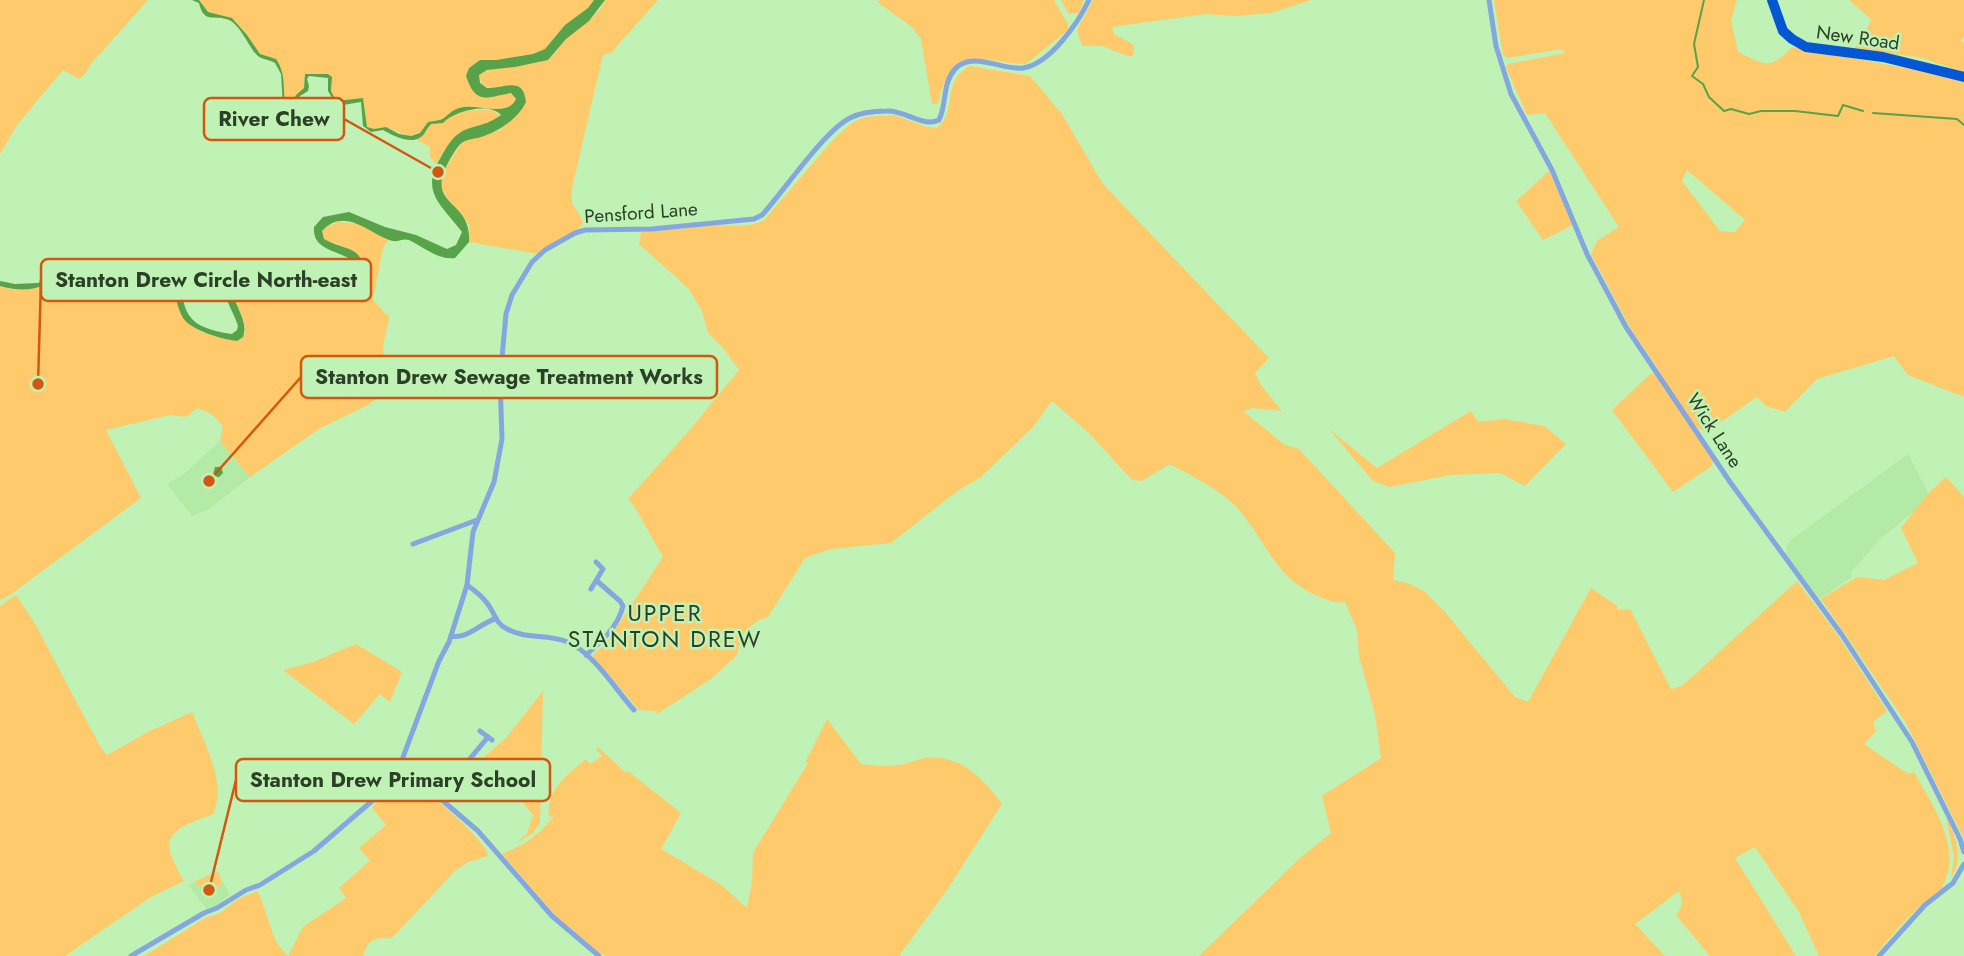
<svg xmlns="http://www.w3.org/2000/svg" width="1964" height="956" viewBox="0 0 1964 956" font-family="Jost,sans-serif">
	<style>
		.built { fill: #b2eaa6 }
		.green { fill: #ffca6b; fill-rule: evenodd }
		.water { fill: #58a249 }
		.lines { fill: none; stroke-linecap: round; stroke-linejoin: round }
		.stream { stroke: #58a249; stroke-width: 2 }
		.street { stroke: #85a7e1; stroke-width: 5 }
		.highway { stroke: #0357d5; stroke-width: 10 }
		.labels { text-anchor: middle; stroke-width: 5; stroke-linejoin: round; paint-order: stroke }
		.street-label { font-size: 19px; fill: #2b4027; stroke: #bff2b4 }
		.quarter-label { font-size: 23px; letter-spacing: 2px; fill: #2b4027; stroke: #bff2b4 }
		.leader { fill: none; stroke: #d5560f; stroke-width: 2.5 }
		.callout-dot { fill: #d5560f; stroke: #bff2b4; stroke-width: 2.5 }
		.callout { fill: #bff2b4; stroke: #d5560f; stroke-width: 2.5 }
		.callout-label { font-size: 21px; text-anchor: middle; font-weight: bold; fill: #2b4027 }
	</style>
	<rect width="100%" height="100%" fill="#bff2b4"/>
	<!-- built -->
	<g class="built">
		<polygon points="220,441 250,477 209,509 192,516 167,484 183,475"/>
		<polygon points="1908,454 1931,498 1882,537 1851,572 1852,577 1819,599 1786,554 1787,546 1791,540"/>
		<polygon points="217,871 230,895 216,906 207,909 188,885"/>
	</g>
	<!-- green -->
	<g class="green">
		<polygon points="0,0 148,0 91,64 85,74 79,79 63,70 17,125 0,154"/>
		<path d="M199,0h395l-6,8 -23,17 -20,24 -12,5 -37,6h-16l-11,8 -3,8c10,29 21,21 45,17l5,6c-8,18 -35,6 -52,8 -12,1 -17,11 -24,13 -4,1 -8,1 -12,2l-8,11 -12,3 -22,-9 -12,2 -7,-2 -4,-29 -27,3 -5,-10 1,-14 -4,-3h-23l-1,14 -8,7 -5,10 -5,1c-4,-17 1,-32 -10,-46l-16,-6 -13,-19 -15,-17 -24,-6z"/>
		<path d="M605,0h53l-47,53 -8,2 -31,133v15l11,18 -1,5 -44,28 -69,-12v-17l-22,-27 -6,-11 3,-17 17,-26 8,-6 31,-8 26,-28c-4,-31 -26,-8 -44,-17l-3,-10c12,-10 47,-8 64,-14 12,-4 15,-14 23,-23 13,-12 32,-20 39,-38z"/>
		<path d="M880,0h174l13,22 2,7 -43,35c-48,-2 -72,-23 -88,39l-6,1 -11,-65 -9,-12 -35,-25z"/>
		<polygon points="1061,0 1084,0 1079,13 1069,14"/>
		<polygon points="1093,0 1311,0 1271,13 1236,16 1205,14 1112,27 1114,34 1134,45 1134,54 1130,57 1102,46 1082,46 1077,30"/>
		<path d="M1494,0h243l-6,20 7,32c27,13 32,19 54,-5l114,21 58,14v315l-56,-22 -14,-19 -77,23 -32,33 -19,-6 -9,-9 -51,35 -14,-7 21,36 -1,5 -39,26 -61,-82 34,-32 5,-5 4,2 4,-5 -28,-41 -40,-75 6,-13 22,-14 -74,-114 -18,2 -21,-48 2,-3 57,-11 -3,-4 -54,9 -5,-3zM1687,170l58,50 -10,12 -15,-1 -38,-50z"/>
		<polygon points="1849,0 1964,0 1964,36 1961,41 1964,43 1964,72 1922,58 1855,48 1872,20"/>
		<path d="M969,66l61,10 32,38 41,70 166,174 -14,15 6,12 21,26 -30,-3 -8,4 41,33 14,4 96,104 -2,27 14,3 17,8 21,21 70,85 13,5 63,-114 26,18v4l13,-1 41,80 11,-3 115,-105 42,56 48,74 -14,11 3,9 -12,13 44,30 6,-2c18,32 50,77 28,115 -5,8 -17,15 -24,21 -16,15 -30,32 -44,48h-55l-20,-44 -44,-65 -20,11 61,98h-86l-34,-41c7,-8 7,-15 3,-24l-44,33 30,32h-466l100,-97 32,-26 -9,-37 59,-38 -6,-44 -16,-58 -2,-26 -12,-28c-10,2 -16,-2 -25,-5 -51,-21 -54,-63 -90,-96 -17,-15 -41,-26 -60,-37l-28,17 -10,-1 -43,-47 -37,-32 -19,26 -52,50 -25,15 -65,51 -60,6 -26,9 -37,59 -11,4 -12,10 -9,25 -25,23 -54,35 -1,-3 -17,-1 -47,-55 13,-10 58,-88 -30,-53 -5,-5 60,-67 51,-62 -15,-21 -16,-16 -6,-22 -13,-22 -50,-45 2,-12c23,-1 45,-4 67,-6 20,-2 39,3 56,-6l69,-80 20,-18 12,-5 29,-2 33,12 10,1c4,-4 8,-9 10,-15 6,-21 1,-33 22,-47z"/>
		<path d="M491,110l10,5c-14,11 -21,9 -36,15 -14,6 -21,22 -29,34l-6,-7v-10l-14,-8 8,-5 7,-10 12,-1c12,-16 31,-12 48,-13z"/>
		<polygon points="1549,171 1573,225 1543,240 1516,201"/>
		<path d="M338,222l21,2 30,15 -6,9 -10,51 13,16 2,-2 1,6 -6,27 4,43 -17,15 -51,25 -69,48 -30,-36 3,-14c-7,-11 -14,-15 -26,-19l-11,9 -16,-2 -64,15 35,68 -131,97 -10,5v-314c29,11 41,-6 67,-9 14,-1 29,7 42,5 17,-3 24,-21 44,-14 35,10 14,54 55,66 11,3 25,0 37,0 1,-17 -10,-28 -12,-44l4,-4 36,-1 32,-4 41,4 15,-21 -23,-20 -11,-3 -5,-4v-8z"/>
		<polygon points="1471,411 1478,422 1505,419 1544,426 1566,444 1525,486 1500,473 1451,475 1390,487 1373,481 1329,429 1377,468"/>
		<polygon points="1946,477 1964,497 1964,839 1905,721 1821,599 1857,577 1884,580 1918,563 1901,528 1927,495"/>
		<path d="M16,595l18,27 67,126 6,7 41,-23 44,-20c11,29 36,72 21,102 -45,17 -56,22 -29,67l-33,16 -86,59h-65v-350z"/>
		<polygon points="356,644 402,672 390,702 380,694 354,724 283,670 313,662"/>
		<polygon points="543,691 540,823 533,833 515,844 527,834 533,815 521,800 479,761 506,738"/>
		<path d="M827,719l34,45c16,2 28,3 44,0 7,-2 14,-5 21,-6 34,-4 58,21 76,46l-55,86 -48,66h-293l-8,-4 -43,-37 -53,-61c24,-10 35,-17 52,-38l-5,1c-3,-27 18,-42 37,-58l4,5 12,-8 -6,-7 2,-2 28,26 2,-2 53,42 -20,36 59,35 27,24 5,-25 1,-30 55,-90 -2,-2z"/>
		<path d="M402,777l9,2c17,14 75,59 77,77l-20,6 -12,8 -64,68c-18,1 -22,-2 -29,18h-219l61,-38 15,-5 18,-14 19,-8c13,22 11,47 31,65l15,-29 43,-29 -7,-10 31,-27 -11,-13 27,-23 -14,-17 22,-26z"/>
		<path d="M1946,817c10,18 18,44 5,61l3,-22z"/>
		<polygon points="219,872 222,885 205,894 195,881"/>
	</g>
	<!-- water -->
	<g class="water">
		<path d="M192,0h7l9,12 24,6 15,17 13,19 16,5c11,16 6,30 10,47l5,-1 5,-10 8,-7 1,-14h23l4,3 -1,14 5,10 27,-3 4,29 7,2 12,-2 13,7 12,2 9,-3 8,-11c4,-1 8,-1 12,-2 7,-2 11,-12 24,-13 17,-2 44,10 52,-8l-5,-6c-24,4 -35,13 -45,-17l3,-8 11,-8h16l37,-6 12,-5 20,-24 23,-17 6,-8h11l-16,21 -23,18 -18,21 -33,7 -28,3 -8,5 1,8 7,5c18,1 36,-13 39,14 -8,17 -28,30 -45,35 -10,3 -17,1 -24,11 -42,62 15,46 12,94l-14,16c-18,2 -31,-11 -46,-18 -6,-2 -10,2 -16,1 -22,-5 -47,-36 -71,-10l2,8c20,12 48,7 34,42l-20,5 -33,-5 -32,4 -36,1 -4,4c1,17 16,30 10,47l-6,4c-15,-2 -45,-10 -54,-23 -11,-19 -5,-46 -33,-51 -18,-4 -24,11 -39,15 -10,3 -31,-6 -43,-5 -8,1 -14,5 -21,7 -16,7 -30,7 -47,2v-5l15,3 23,-1 25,-11 46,5c23,-13 41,-28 61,-1 1,1 7,6 8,7 6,12 4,25 14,36 9,10 27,13 40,15l5,-4 1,-4c-5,-18 -22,-35 -6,-52l42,5 30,-6 37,5 10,-5 3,-8 -2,-5c-16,-10 -40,-10 -38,-33l9,-10 26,-5 36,15 31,8 31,14 9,-4 6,-13c-20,-27 -43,-40 -21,-75 5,-9 11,-20 20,-25 14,-8 24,-5 40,-17 -12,-13 -47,-4 -58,8l-12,1c-3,3 -5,7 -7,10 -10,13 -30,2 -41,-4l-12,2 -8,-6 -2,-24 -24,4 -9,-15v-13l-19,-2 -2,3 2,7 -1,5 -8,5 -7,12 -7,2 -3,-3 -2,-33 -6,-11c-6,-4 -14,-3 -19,-9 -8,-9 -16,-29 -27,-34 -14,-6 -25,5 -30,-17z"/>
		<polygon points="215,467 221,467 223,473 219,477 214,476 213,483 207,485 204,477 208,474 213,475"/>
	</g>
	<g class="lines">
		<!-- stream -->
		<g class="stream">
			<polyline points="1704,0 1694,44 1698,67 1692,76 1703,84 1709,97 1724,111 1731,109 1749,114 1761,111 1795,111 1838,116 1843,105 1863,111"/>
			<polyline points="1873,113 1957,119 1964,125"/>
		</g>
		<!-- street -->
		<g class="street">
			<polyline points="1489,0 1496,46 1511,94 1552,170 1587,254 1626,327 1730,482 1842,635 1912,742 1960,839 1964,852"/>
			<polyline points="413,544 477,520"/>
			<path d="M467,585c7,5 15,11 20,18 8,10 8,20 20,26 18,10 39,5 58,12 29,11 49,47 69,69"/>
			<polyline points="591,589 603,569 596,562"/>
			<path d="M451,636c15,4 30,-13 44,-17"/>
			<path d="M586,655c15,-13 32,-28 37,-49l-3,-5 -23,-20"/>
			<polyline points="480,731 492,740"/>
			<polyline points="399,768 414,776 478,831 552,916 599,956"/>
			<polyline points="439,796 488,737"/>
			<path d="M131,956l73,-43 13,-5 29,-18 14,-5 54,-34 58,-50 27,-33 40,-107 10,-19 18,-57 6,-53 21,-50 8,-43 -2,-60 6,-65 6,-19 20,-33 13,-12 30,-17 10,-3 67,-1 102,-10 8,-4c22,-24 62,-84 88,-97 11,-6 25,-7 37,-7 18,-1 36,17 52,9 8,-16 3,-36 16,-51 18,-19 47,2 68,-1 27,-4 55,-45 66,-68"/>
			<polyline points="1879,956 1925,905 1953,883 1964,864"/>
		</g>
		<!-- highway -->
		<polyline class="highway" points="1772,0 1783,31 1792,39 1806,47 1883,57 1964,77"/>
	</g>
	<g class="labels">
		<!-- street labels -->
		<g class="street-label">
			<text transform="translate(1858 37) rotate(8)" y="7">New Road</text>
			<text transform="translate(641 212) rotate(-4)" y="7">Pensford Lane</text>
			<text transform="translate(1715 430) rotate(57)" y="7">Wick Lane</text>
		</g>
		<!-- quarter labels -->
		<g class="quarter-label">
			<text x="665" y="621">UPPER<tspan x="665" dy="26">STANTON DREW</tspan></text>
		</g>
	</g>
	<!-- callouts -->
	<path class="leader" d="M438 172L344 119M38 384L41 280M209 481L301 377M209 890L236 780"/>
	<g class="callout-dot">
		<circle cx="438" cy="172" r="7"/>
		<circle cx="38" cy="384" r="7"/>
		<circle cx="209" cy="481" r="7"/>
		<circle cx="209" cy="890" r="7"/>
	</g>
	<g class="callout">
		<rect x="204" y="98" width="140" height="42" rx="7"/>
		<rect x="41" y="259" width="330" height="42" rx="7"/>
		<rect x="301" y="356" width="416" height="42" rx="7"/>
		<rect x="236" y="759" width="314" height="42" rx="7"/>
	</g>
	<g class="callout-label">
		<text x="274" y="126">River Chew</text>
		<text x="206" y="287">Stanton Drew Circle North-east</text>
		<text x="509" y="384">Stanton Drew Sewage Treatment Works</text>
		<text x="393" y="787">Stanton Drew Primary School</text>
	</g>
</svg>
